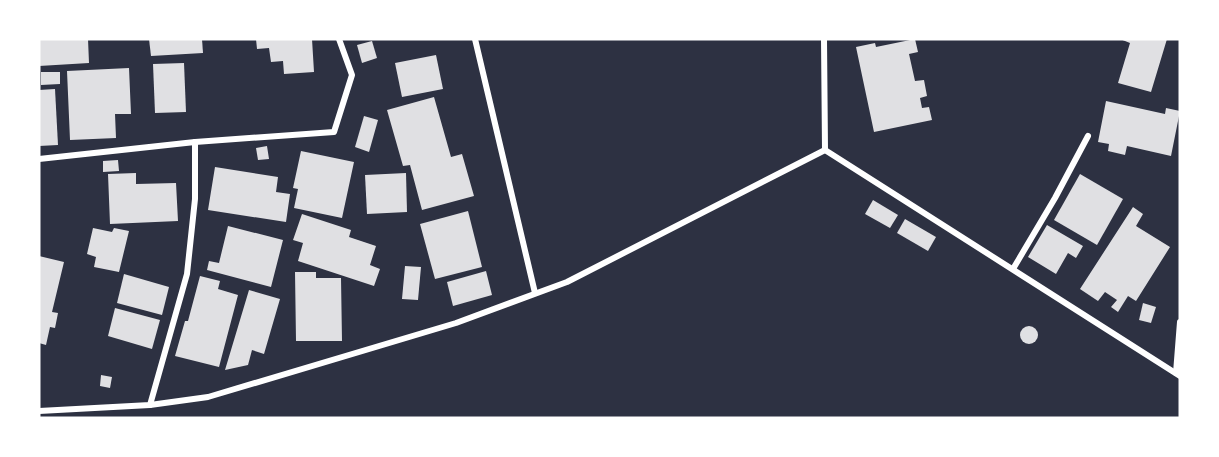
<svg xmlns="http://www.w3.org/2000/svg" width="1219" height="457" viewBox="0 0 1219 457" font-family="Mulish,sans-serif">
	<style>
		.building { fill: #e0e0e3 }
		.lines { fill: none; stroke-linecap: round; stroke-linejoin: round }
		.minor { stroke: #fff; stroke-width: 6 }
	</style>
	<rect width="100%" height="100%" fill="#2d3142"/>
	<!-- building -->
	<g class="building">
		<polygon points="39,39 63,39 63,40 88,39 89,63 39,66"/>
		<polygon points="149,39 202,39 203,53 151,56"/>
		<polygon points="256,39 312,39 314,72 284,74 283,61 271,62 269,48 257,49"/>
		<polygon points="915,39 918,52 909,54 915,81 924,80 927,96 920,98 922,108 929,107 932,120 874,132 856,47 875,43 876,47"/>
		<polygon points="1120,39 1167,39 1151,92 1118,83 1130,43"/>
		<polygon points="372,41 377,58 362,63 357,45"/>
		<polygon points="436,55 443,89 402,97 395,63"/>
		<polygon points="184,63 186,112 155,113 153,64"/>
		<polygon points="129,68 131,114 115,114 116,138 70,140 67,71"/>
		<polygon points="41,72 60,72 60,84 41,85"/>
		<polygon points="55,89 58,145 39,146 39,90"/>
		<polygon points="434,97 451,157 462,154 474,196 422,210 410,165 403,166 387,110"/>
		<polygon points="1106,101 1165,114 1166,108 1180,111 1171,156 1127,146 1125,155 1108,151 1109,144 1098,142"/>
		<polygon points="364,116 378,120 369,152 355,147"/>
		<polygon points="267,146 269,159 258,160 256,148"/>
		<polygon points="301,151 354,162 342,218 294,208 298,189 293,188"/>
		<polygon points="118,160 119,171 103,172 103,161"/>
		<polygon points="215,167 278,177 276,192 290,194 286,222 208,210"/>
		<polygon points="136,173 136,184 176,183 178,221 110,224 108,174"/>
		<polygon points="406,173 407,212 367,214 365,175"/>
		<polygon points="1080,174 1123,199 1097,245 1054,220"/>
		<polygon points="873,200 898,215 890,228 865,214"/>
		<polygon points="1133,207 1143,214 1136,226 1170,247 1136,301 1128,296 1118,312 1111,307 1117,300 1105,292 1098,301 1080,289"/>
		<polygon points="468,211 482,267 435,279 420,224"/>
		<polygon points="302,214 351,230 349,237 376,246 370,265 380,269 374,286 298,261 303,243 293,240"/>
		<polygon points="905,219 936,237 928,251 897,233"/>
		<polygon points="1047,225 1083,246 1076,258 1068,253 1056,274 1028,257"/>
		<polygon points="228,226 283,240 271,287 207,270 209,261 219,263"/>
		<polygon points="93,228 112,232 114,228 129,231 119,272 94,267 96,257 87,254"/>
		<polygon points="39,256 64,262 52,312 58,313 55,328 50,327 46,345 39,343"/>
		<polygon points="405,266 421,267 418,300 402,299"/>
		<polygon points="486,271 492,295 453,306 447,282"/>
		<polygon points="295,272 316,272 316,278 341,278 342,341 296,341"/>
		<polygon points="124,274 169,287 162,315 117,303"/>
		<polygon points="200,276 220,281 218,289 238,295 219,367 175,356 185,321 188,321"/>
		<polygon points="249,290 280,299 264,354 252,350 248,365 225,370"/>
		<polygon points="1143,303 1156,307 1151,323 1139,320"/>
		<polygon points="115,308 160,320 152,349 108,336"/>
		<circle cx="1029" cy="335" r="9"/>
		<polygon points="101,375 112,377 110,388 100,386"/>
	</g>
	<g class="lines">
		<!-- minor -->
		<g class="minor">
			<polyline points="475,39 535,293"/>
			<polyline points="824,39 825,150"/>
			<polyline points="825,150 1180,376"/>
			<polyline points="39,159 195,142 334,132 352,75 339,39"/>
			<polyline points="1013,269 1055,198 1088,136"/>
			<polyline points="1176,373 1180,322"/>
			<polyline points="150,405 187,274 195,199 195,142"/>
			<polyline points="39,411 150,405 208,397 456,323 567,282 825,150"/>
		</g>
	</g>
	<!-- border -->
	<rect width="1219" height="457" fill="none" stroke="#ffffff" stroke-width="81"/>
</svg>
